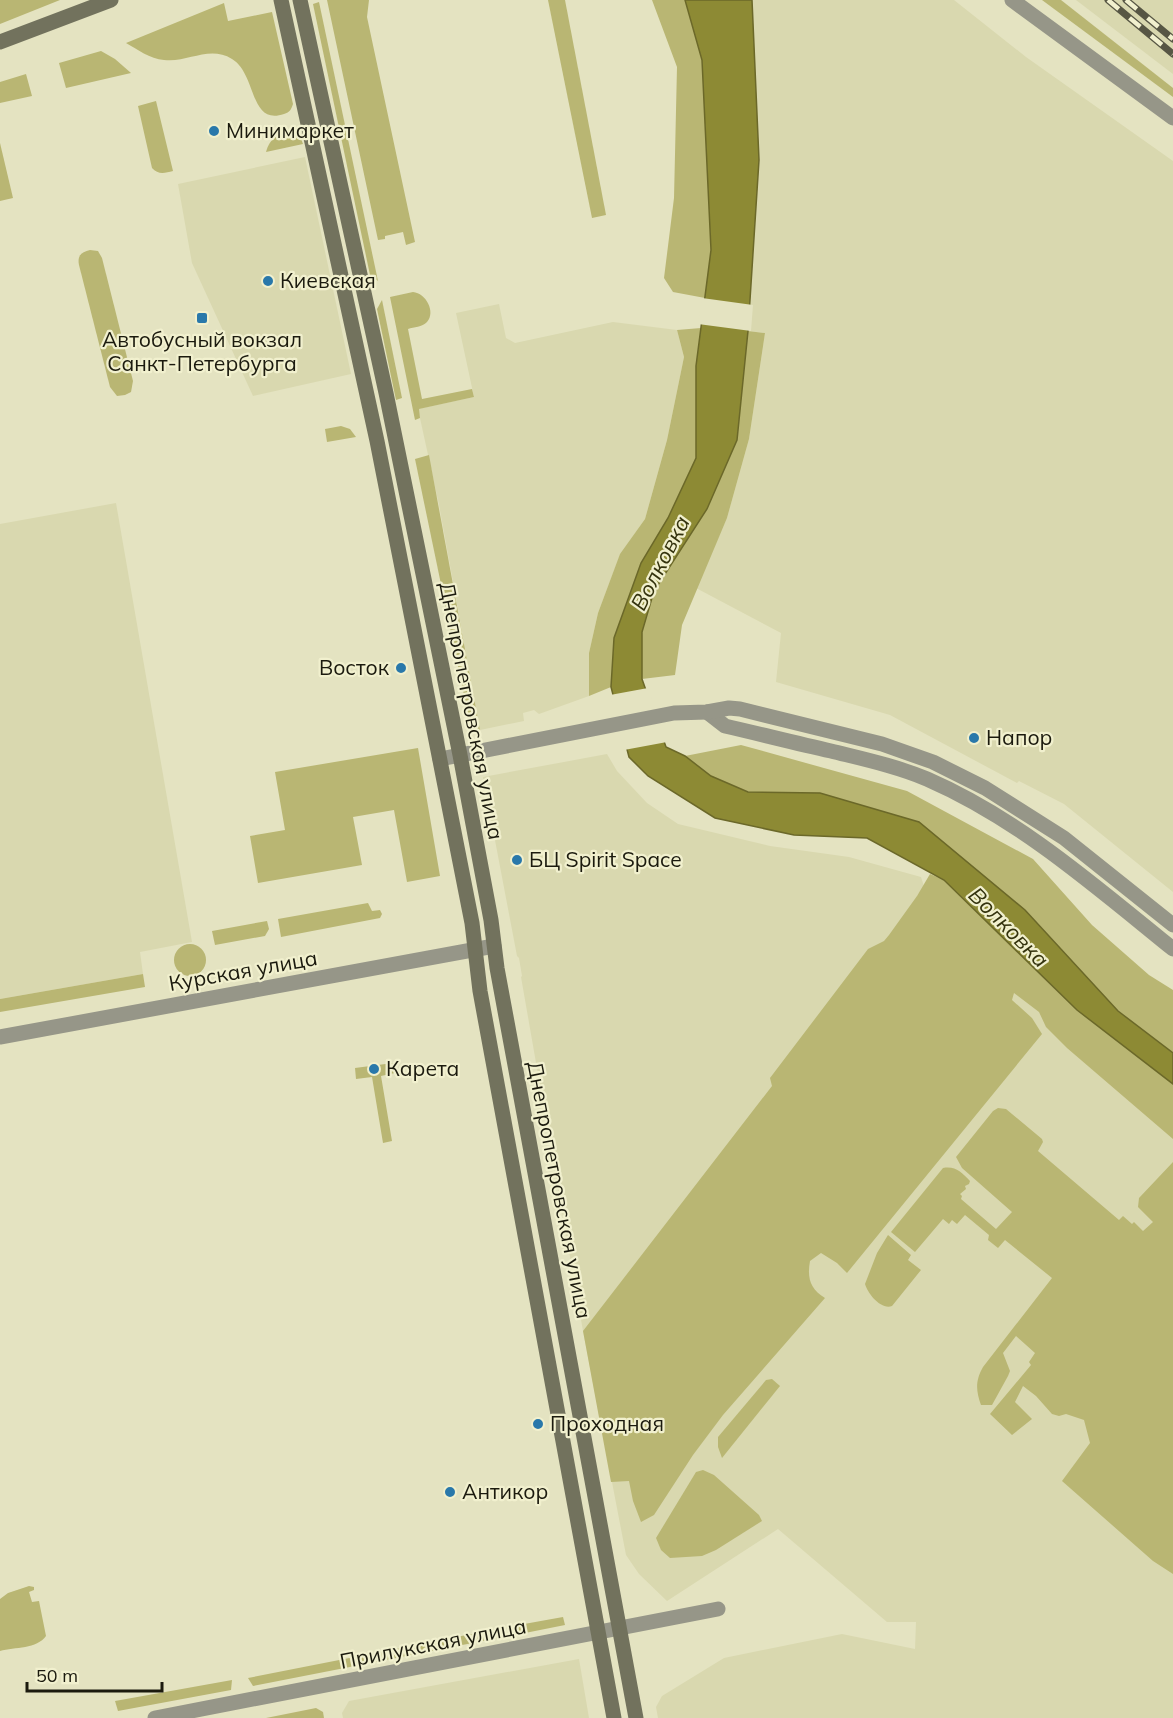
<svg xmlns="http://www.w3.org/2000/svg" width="1173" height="1718" viewBox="0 0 1173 1718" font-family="Mulish,sans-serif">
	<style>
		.built { fill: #d9d8af }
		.green { fill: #b9b673 }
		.water { fill: #8d8a34; stroke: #6b6829; stroke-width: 1.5 }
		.pier { fill: #e4e3c1 }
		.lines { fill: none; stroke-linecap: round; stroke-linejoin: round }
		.minor { stroke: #969688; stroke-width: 15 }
		.tertiary { stroke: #969688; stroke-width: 15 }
		.secondary { stroke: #72725d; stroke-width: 15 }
		.rail-casing { stroke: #575644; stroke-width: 7 }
		.rail { stroke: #f1f0ce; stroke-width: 4.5; stroke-dasharray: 14; stroke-linecap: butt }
		.poi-dot { fill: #2978aa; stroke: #f1f0ce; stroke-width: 2 }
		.labels { text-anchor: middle; stroke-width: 4.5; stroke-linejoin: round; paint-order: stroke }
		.poi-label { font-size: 21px; fill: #1b1a0e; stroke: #f1f0ce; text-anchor: start }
		.street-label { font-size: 21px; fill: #1b1a0e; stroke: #f1f0ce }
		.water-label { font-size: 22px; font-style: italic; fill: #34330e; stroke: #f1f0ce }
	</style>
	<rect width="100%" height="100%" fill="#e4e3c1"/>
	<!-- built -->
	<g class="built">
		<polygon points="752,0 954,0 1026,57 1173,161 1173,892 1064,804 1019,781 1017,783 890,715 776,682 781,633 696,588 727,518 749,439 765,333 748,331 759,160"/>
		<polygon points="1076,0 1173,0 1173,74"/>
		<polygon points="305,157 351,374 253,396 192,263 178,184"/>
		<polygon points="499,304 506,338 515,343 613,322 677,330 684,357 667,440 645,519 620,555 598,613 589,653 589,696 539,714 534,710 523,713 524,721 480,730 439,505 418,409 474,397 456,313"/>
		<polygon points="116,503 192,942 140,952 143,974 0,999 0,524"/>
		<polygon points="607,754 617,771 647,803 678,824 770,846 849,857 921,877 924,886 917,896 1173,1110 1173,1718 658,1718 656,1707 662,1696 724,1658 842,1634 915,1649 916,1622 887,1622 778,1529 667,1601 639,1574 626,1555 583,1331 521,977 522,976 519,958 517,956 483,777"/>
		<polygon points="579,1659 589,1718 343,1718 342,1713 349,1701"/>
	</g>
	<!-- green -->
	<g class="green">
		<polygon points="0,0 60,0 0,24"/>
		<polygon points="327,0 369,0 367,17 415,242 406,245 403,232 385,236 385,239 378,240"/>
		<polygon points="548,0 565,0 606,215 592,218"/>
		<polygon points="652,0 685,0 702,60 711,250 705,298 673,292 664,278 674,198 677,67"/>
		<polygon points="1042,0 1061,0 1173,88 1173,97"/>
		<polygon points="319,2 378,281 370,275 313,4"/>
		<path d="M224,3l4,18 44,-9 21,92c-2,6 -3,8 -9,10 -35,12 -27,-40 -52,-55 -23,-14 -44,4 -68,1 -14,-1 -27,-11 -38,-17z"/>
		<polygon points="101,51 115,59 131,73 66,88 59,63"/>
		<polygon points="26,74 32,96 0,103 0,82"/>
		<path d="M156,101l17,70c-8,2 -15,4 -21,-3l-14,-62z"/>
		<path d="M291,130l8,3 4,11 -37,8c3,-13 13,-19 25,-22z"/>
		<polygon points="0,143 13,198 0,201"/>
		<path d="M90,250l8,1 4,7 31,123 -2,11 -6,3 -8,1 -7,-9 -31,-122c-2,-10 3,-13 11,-15z"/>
		<path d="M413,292c13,1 23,20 14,30 -5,5 -13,5 -19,7l14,70 50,-10 2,8 -55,12 1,9 -5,2 -25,-123z"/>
		<polygon points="382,300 402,398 396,400 377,309"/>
		<polygon points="701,328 696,366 696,458 668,518 641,563 614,638 611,687 589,696 589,653 598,613 620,554 645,519 667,440 684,357 677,330"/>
		<polygon points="748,331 765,333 749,439 727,518 682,625 675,675 642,679 642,632 654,591 707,509 737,440"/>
		<polygon points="341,426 350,429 356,437 327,442 325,429"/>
		<polygon points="429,455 480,730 474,728 469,719 415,459"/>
		<polygon points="741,745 907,791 1033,859 1092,925 1149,975 1173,990 1173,1053 1118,1011 1025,910 820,793 748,792 711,776 685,756"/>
		<polygon points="418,748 440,876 407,882 394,810 353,817 362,865 258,883 250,836 285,830 275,772"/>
		<path d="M930,874l14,6 133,130 96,74v55l-106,-91 -21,-21 -7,-15 -25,-19 -2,7 20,18 10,16 -195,239 -10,-10 -16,-10 -11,8c-3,17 0,28 15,37l-102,117 -30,40 -39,60 -13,7 -8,-21 -4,-20 -18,1 -28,-151 189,-245 -2,-8 98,-129 16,-8 5,-6 28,-39z"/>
		<polygon points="368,903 372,911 380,910 382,914 380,918 281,937 278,919"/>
		<polygon points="267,921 269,929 265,936 215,945 212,931"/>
		<circle cx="190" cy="960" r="16"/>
		<polygon points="143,974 145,987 0,1012 0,999"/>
		<polygon points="393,1063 395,1073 381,1076 392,1141 383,1143 372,1077 356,1079 355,1068"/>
		<path d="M998,1108l8,1 36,30 1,3 -5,9 81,69 4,-4 9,8 2,-2 9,9 10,-9 -15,-15 1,-9 34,-36v412l-20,-13 -91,-80 28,-38 -6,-23 -18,-6 -7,2 -7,-2 -16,-18 -13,-10 -8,16 17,17 -20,16 -22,-21 41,-49 -2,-3 6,-9 -19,-17 -13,17 7,18 -2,5 -16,29h-11c-5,-14 -6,-24 2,-38l69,-89 -47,-38 -7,8 -10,-8 1,-5 -24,-20 -8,9 -5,-4 -3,4 -6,-5 -28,33 -24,-20 52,-64c13,-2 18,4 27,13l-1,3 -4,2 1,3 -6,5 2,2 -1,3 35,30 16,-17 -50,-44 -6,-11 37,-46z"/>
		<path d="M888,1235l23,20 -3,5 13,10 -29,36c-11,4 -24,-12 -27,-22l12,-31z"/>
		<polygon points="772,1379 780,1386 722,1458 718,1447 718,1437 766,1380"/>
		<polygon points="703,1470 714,1475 759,1515 762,1521 716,1550 702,1556 670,1558 661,1550 656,1538 696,1472"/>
		<path d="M29,1586l5,1v3l-5,2 3,10 7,-1 7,35c-9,13 -31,11 -46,15v-52l8,-6z"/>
		<polygon points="563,1617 565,1625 515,1635 513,1626"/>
		<polygon points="497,1629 498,1638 253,1686 248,1678"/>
		<polygon points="232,1680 231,1690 118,1711 115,1701"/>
		<polygon points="316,1708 323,1712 324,1718 266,1718"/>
	</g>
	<!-- water -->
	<polygon class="water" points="685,0 752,0 759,160 748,331 737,440 707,509 654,591 642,632 642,679 666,747 685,756 711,776 748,792 820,793 919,822 1025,910 1118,1011 1173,1053 1173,1084 1077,1010 944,880 867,838 794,835 715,818 648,776 629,757 611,687 614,638 641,563 668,518 696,458 696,366 711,250 702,60"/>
	<!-- pier -->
	<g class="pier">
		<polygon points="702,298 753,305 751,331 698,324"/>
		<polygon points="648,688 667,742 624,750 610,695"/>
	</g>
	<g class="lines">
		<!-- minor -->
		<g class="minor">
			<polyline points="1012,0 1173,118"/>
			<polyline points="0,1037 494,946"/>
			<polyline points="155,1718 718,1609"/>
		</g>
		<!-- tertiary -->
		<g class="tertiary">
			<path d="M707,712l18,14c35,8 70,17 106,25 32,8 65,15 96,28 92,40 168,107 246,170"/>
			<polyline points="440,759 674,713 707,712 729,708 740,709 882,744 933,762 985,788 1064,838 1173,925"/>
		</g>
		<!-- secondary -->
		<g class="secondary">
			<polyline points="281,0 377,441 472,923 480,991 614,1718"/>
			<polyline points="300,0 386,393 460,755 491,920 497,968 636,1718"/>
			<polyline points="0,42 111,0"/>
		</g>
		<!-- rail casing -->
		<g class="rail-casing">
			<g id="rail">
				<polyline points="1108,0 1173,54"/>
				<polyline points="1126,0 1173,39"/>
			</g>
		</g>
		<!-- rail -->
		<use href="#rail" class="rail"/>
	</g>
	<!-- markers -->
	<g class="poi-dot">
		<circle cx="214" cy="131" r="6"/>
		<circle cx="268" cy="281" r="6"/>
		<rect x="196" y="312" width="12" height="12" rx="3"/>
		<circle cx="401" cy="668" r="6"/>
		<circle cx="974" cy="738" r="6"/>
		<circle cx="517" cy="860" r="6"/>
		<circle cx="374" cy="1069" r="6"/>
		<circle cx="538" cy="1424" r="6"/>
		<circle cx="450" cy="1492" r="6"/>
	</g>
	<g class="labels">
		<!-- poi labels -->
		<g class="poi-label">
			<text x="226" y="138">Минимаркет</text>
			<text x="280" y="288">Киевская</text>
			<text x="202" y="347" text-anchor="middle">Автобусный вокзал<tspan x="202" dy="24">Санкт-Петербурга</tspan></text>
			<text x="389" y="675" text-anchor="end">Восток</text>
			<text x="986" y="745">Напор</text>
			<text x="529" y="867">БЦ Spirit Space</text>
			<text x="386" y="1076">Карета</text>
			<text x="550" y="1431">Проходная</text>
			<text x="462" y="1499">Антикор</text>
		</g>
		<!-- street labels -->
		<g class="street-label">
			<text transform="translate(471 711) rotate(79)" y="7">Днепропетровская улица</text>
			<text transform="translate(243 971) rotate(-10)" y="7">Курская улица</text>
			<text transform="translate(559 1190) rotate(79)" y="7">Днепропетровская улица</text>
			<text transform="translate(433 1644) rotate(-11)" y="7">Прилукская улица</text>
		</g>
		<!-- water labels -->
		<g class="water-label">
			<text transform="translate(660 563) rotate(-63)" y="8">Волковка</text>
			<text transform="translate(1009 927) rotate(45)" y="8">Волковка</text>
		</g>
	</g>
	<!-- scale -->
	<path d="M27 1682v9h135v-9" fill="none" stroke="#1b1a0e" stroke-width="3"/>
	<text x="36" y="1682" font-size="18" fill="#1b1a0e" stroke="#f1f0ce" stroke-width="4.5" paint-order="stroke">50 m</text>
</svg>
